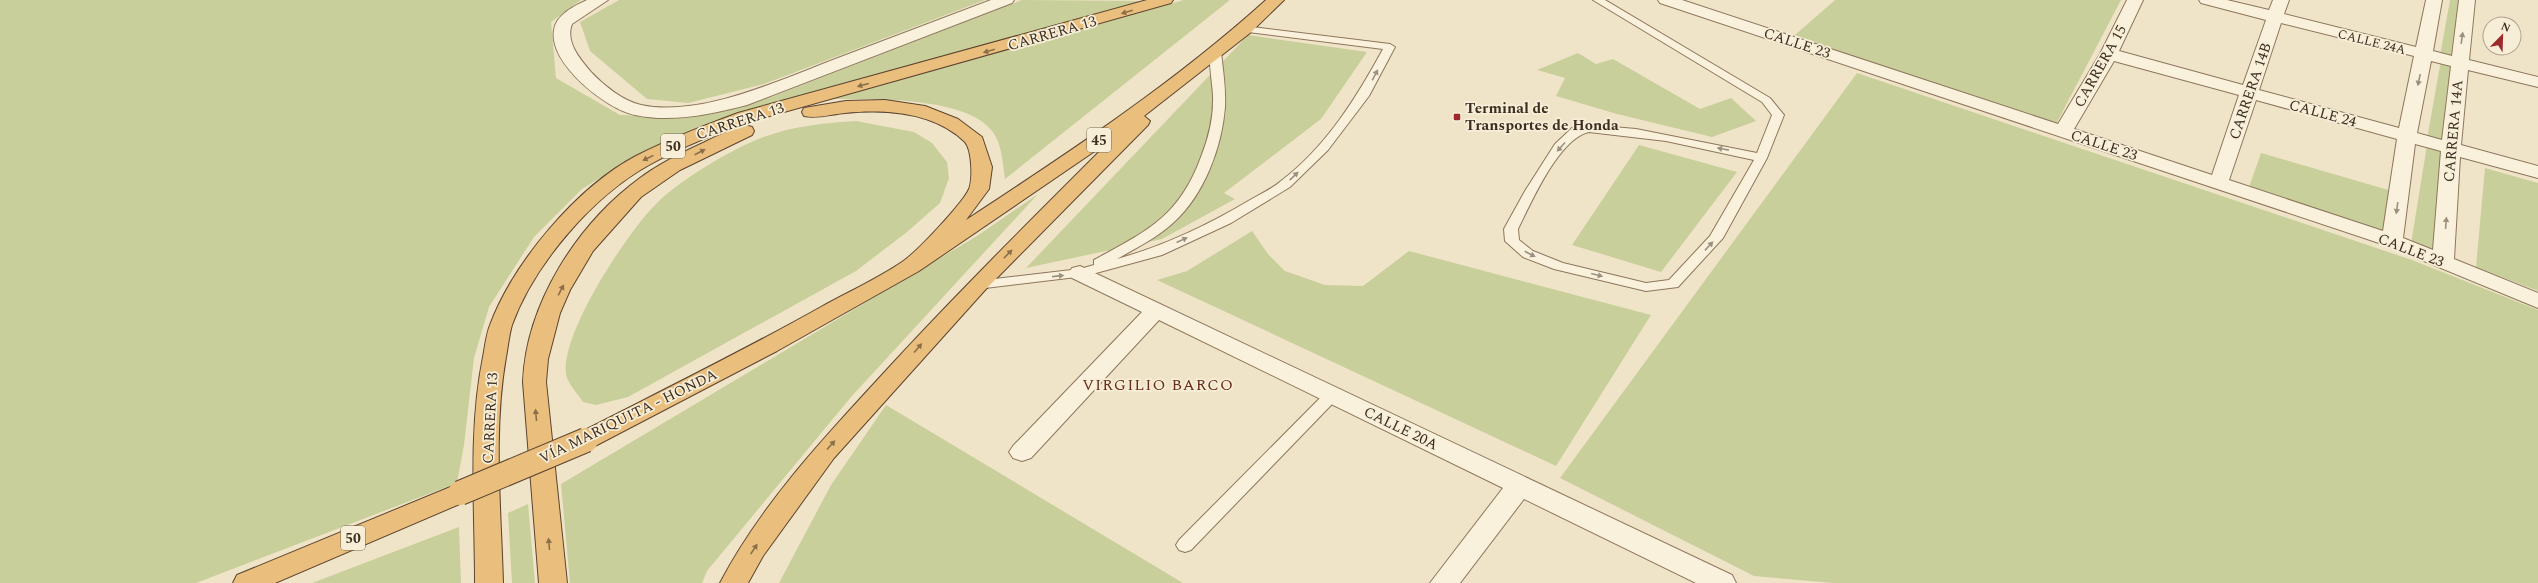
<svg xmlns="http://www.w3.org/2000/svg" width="2538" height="583" viewBox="0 0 2538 583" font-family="Spectral,serif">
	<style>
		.green { fill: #c9cf9b }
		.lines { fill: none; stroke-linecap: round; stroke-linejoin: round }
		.service-casing { stroke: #8d765c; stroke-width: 2 }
		.minor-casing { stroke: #8d765c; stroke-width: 2 }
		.trunk-casing { stroke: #5b4430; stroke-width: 2 }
		.service { fill: #faf1dc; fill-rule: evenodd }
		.minor { fill: #faf1dc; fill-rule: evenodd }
		.trunk { fill: #eabe7c; fill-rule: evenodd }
		.trunk-bridge-casing { stroke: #5b4430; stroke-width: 26; stroke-linecap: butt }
		.trunk-bridge { stroke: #eabe7c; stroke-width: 24 }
		.oneway { fill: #8b6f49 }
		.oneway2 { fill: #9c907e }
		.poi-dot { fill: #9e2a2b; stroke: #f7eed8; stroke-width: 1.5 }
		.labels { text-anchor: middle; stroke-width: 3.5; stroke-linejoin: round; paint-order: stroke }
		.far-street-label { font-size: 13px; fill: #3d2e20; stroke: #f7eed8 }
		.shield { fill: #f7eed8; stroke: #756857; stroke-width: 1 }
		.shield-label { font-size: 14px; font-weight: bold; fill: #3d2e20 }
		.street-label { font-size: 15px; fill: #3d2e20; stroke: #f7eed8 }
		.poi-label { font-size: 15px; font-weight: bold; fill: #3d2e20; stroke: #f7eed8; text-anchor: start }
		.neighbourhood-label { font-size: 16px; letter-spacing: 1px; fill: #6b2e1e; stroke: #f7eed8 }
	</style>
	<rect width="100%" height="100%" fill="#f0e4c8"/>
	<!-- green -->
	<g class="green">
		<polygon points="0,0 581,0 551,22 556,78 620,115 676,117 715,112 774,96 1022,0 1145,1 682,134 646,150 582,189 534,237 489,307 474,358 464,445 457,483 196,583 0,583"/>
		<polygon points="619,0 985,0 764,84 688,103 647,99 590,51 580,22"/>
		<path d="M1184,0h46l-225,179c-2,-14 -3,-30 -9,-42 -20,-41 -124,-38 -163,-38z"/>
		<polygon points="1835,0 2121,0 2054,128 1795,35"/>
		<polygon points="2450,0 2471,0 2466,63 2440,56"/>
		<polygon points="1248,35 1367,52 1321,119 1224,193 1235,199 1162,239 1026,268"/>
		<polygon points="1578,53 1596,64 1613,59 1700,109 1731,98 1756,121 1712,137 1617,114 1556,96 1565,78 1537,70"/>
		<polygon points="2441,60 2464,66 2458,147 2427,139"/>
		<polygon points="1857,73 2412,260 2538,310 2538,583 1833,583 1754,576 1560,478"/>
		<path d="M856,121l58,11 18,11 15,19 2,16 -9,25 -33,29 -51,39 -228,126 -32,8 -13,-3c-5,-8 -16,-19 -17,-28 -6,-40 62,-143 91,-171 23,-23 73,-53 104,-65 31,-12 63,-15 95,-17z"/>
		<polygon points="1639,145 1737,172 1661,272 1572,245"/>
		<polygon points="2427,145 2461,154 2452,261 2411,244"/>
		<polygon points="2261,153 2392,191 2383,231 2249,187"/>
		<polygon points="2485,168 2538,183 2538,291 2476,267"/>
		<polygon points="1038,194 851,397 707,571 702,583 570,583 561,484 977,236"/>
		<polygon points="1252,231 1268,254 1285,271 1325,285 1363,286 1409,251 1651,315 1556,466 1157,280 1187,271"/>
		<polygon points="886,405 1183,583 779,583 831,485"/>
		<polygon points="528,504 535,583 512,583 508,513"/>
		<polygon points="459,527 461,583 312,583"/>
	</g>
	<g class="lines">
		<!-- service casing -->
		<g class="service-casing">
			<g id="service">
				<path d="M1593,0h12l165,98 14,17 -17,43 -44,80 -45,49 -32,4 -92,-22 -31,-12 -18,-16 -1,-12 21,-38 30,-47 17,-16 17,-3 47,4 121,24 15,-38 -10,-13zM1589,132l77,9 88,19 -44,76 -41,44 -23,3 -83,-20 -30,-12 -14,-11 -1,-11c13,-26 41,-91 71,-97z"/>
				<path d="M1244,26l146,18 5,3 -26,49 -41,54 -38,37 -59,36 -69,32 -77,21 -108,13 -5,-1 -2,-3 7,-4 103,-12 14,-4v-5c53,-29 85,-43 107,-103 7,-18 12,-36 12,-56 1,-10 -6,-45 -2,-51h8l2,2c2,18 5,37 4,55 -3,40 -21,88 -51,115 -17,16 -38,26 -57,37 47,-13 91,-34 133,-59 10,-6 22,-11 31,-19 45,-34 76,-84 102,-132l-143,-18 -1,-2z"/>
				<polygon points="1332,390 1337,391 1340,395 1337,399 1191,550 1185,552 1179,550 1176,545 1179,540 1327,391"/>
			</g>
		</g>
		<!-- minor casing -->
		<g class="minor-casing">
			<g id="minor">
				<path d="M587,0h21l-36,24c-7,18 8,35 19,48 12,13 32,29 50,33 60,13 141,-26 197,-47 51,-19 102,-39 153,-58h23l-2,3 -265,102c-35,9 -75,18 -112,10 -29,-6 -87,-52 -81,-85 2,-15 20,-24 33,-30z"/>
				<path d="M1658,0h24l376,124 42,-70 27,-54h16l-24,51 124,34 23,-65 -65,-17 -2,-3h28l42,10 4,-10h16l-5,14 132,33 10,-47h16l-9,51 19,5 7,-56h16l-6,60 69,17v10l-70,-17 -7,75 77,21v12l-78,-21 -6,102 84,34v15l-153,-63 -725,-242zM2281,23l133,33 -15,72 -140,-38zM2114,61l125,34 -27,80 -138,-46zM2431,61l20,5 -9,74 -25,-7zM2256,100l141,39 -14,92 -154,-51zM2415,144l26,7 -8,99 -30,-12z"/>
				<polygon points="1080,266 1732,575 1736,583 1696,583 1524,499 1460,583 1430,583 1503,488 1159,320 1031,458 1022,461 1013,458 1009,452 1013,446 1142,312 1072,278 1069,273 1072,268"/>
			</g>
		</g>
		<!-- trunk casing -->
		<g class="trunk-casing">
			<g id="trunk">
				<path d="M1147,0h26l-2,3 -419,118c-36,13 -70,25 -103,44 -56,31 -115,99 -137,160 -3,10 -4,22 -6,32 -13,74 -5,152 -3,226h-28c0,-74 -7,-153 8,-226 2,-10 3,-22 7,-32 23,-62 87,-138 146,-169 33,-17 67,-30 102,-43z"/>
				<path d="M1266,0h18l-34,33 -106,83 6,5 -2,4 -163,165 -151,168 -71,98 -15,27h-28c41,-78 102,-143 161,-207 74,-81 152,-158 230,-236l-192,131 -142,80 -182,95 -9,3 -9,-3 -3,-6 3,-6c82,-42 164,-82 244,-127 27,-15 56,-28 81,-45 14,-9 61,-59 67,-73 4,-10 3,-39 -4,-47 -31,-30 -80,-33 -120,-29 -13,1 -27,6 -41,3l-2,-4 2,-4 42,-7 39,-1 40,6 33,13 24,18 10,30 -3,22 -23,31c104,-68 208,-137 300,-220z"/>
				<path d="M745,125l7,2 2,4 -2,4 -72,35 -39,27 -48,54 -23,39 -10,23 -12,46 -2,23 21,201h-28l-16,-201c3,-78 54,-158 117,-204 19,-14 41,-25 63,-35 14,-7 28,-14 42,-18z"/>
				<polygon points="460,483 469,486 473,493 469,500 275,583 233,583 237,575"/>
			</g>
		</g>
		<!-- service -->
		<use href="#service" class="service"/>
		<!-- minor -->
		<use href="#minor" class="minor"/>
		<!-- trunk -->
		<use href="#trunk" class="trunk"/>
		<!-- trunk-bridge casing -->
		<g class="trunk-bridge-casing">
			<polyline id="trunk-bridge" points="460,493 586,440"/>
		</g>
		<!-- trunk-bridge -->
		<use href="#trunk-bridge" class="trunk-bridge"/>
	</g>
	<!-- one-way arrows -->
	<defs><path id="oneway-solid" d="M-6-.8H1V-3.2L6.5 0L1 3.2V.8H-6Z"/></defs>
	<g class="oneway">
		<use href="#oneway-solid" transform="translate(1127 12) rotate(164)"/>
		<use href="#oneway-solid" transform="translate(989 51) rotate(164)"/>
		<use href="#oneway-solid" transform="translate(863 85) rotate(165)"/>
		<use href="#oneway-solid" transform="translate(700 152) rotate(-28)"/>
		<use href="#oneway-solid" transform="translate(648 158) rotate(154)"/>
		<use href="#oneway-solid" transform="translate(1008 254) rotate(-45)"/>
		<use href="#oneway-solid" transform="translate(561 290) rotate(-62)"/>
		<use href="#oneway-solid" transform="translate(918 348) rotate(-49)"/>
		<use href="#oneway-solid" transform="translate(536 415) rotate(-95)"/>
		<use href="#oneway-solid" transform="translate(831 445) rotate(-48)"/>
		<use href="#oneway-solid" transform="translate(549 544) rotate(-95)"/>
		<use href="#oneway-solid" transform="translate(754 549) rotate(-57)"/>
	</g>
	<g class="oneway2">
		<use href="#oneway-solid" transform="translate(2462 38) rotate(-82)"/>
		<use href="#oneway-solid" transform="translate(1375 75) rotate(-62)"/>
		<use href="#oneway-solid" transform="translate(2419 80) rotate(102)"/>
		<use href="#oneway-solid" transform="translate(1561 147) rotate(132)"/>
		<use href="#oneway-solid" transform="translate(1723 149) rotate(-169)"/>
		<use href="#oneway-solid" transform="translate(1294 176) rotate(-44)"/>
		<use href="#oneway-solid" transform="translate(2397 208) rotate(98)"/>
		<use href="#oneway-solid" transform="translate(2446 223) rotate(-86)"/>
		<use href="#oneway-solid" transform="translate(1182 240) rotate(-25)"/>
		<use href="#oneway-solid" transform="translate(1709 246) rotate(-47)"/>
		<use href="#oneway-solid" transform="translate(1530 254) rotate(28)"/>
		<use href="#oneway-solid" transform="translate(1597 275) rotate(14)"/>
		<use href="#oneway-solid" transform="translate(1058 276) rotate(-6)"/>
	</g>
	<!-- markers -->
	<rect class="poi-dot" x="1453" y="113" width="8" height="8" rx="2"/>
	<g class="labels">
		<!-- far-street labels -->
		<g class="far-street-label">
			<text transform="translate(2372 41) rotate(14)" y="5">CALLE 24A</text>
		</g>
		<!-- shield labels -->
		<g class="shield">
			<rect x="1087" y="128" width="24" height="24" rx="3"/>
			<rect x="661" y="134" width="24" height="24" rx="3"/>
			<rect x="341" y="526" width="24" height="24" rx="3"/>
		</g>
		<g class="shield-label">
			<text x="1099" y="145">45</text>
			<text x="673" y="151">50</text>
			<text x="353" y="543">50</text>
		</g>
		<!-- street labels -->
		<g class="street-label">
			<text transform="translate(1052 33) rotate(-16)" y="5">CARRERA 13</text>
			<text transform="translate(1797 43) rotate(18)" y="5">CALLE 23</text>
			<text transform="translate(2100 66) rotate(-61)" y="5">CARRERA 15</text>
			<text transform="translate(2250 91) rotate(-71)" y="5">CARRERA 14B</text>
			<text transform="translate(2323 113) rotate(15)" y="5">CALLE 24</text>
			<text transform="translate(740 121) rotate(-18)" y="5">CARRERA 13</text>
			<text transform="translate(2453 131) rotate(-85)" y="5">CARRERA 14A</text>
			<text transform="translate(2104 145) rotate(18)" y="5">CALLE 23</text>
			<text transform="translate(2411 250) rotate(21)" y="5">CALLE 23</text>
			<text transform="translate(628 416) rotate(-26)" y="5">VÍA MARIQUITA - HONDA</text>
			<text transform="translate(490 418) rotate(-87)" y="5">CARRERA 13</text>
			<text transform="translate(1401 428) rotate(26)" y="5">CALLE 20A</text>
		</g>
		<!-- poi labels -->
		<g class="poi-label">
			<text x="1465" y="113">Terminal de<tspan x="1465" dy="17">Transportes de Honda</tspan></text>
		</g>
		<!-- neighbourhood labels -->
		<g class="neighbourhood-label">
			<text x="1158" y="390">VIRGILIO BARCO</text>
		</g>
	</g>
	<!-- north arrow -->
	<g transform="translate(2502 36) rotate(23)"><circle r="19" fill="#f7eed8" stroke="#ada18e"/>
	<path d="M0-3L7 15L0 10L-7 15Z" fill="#9e2a2b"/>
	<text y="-6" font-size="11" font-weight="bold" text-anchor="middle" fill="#3d2e20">N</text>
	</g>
</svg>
